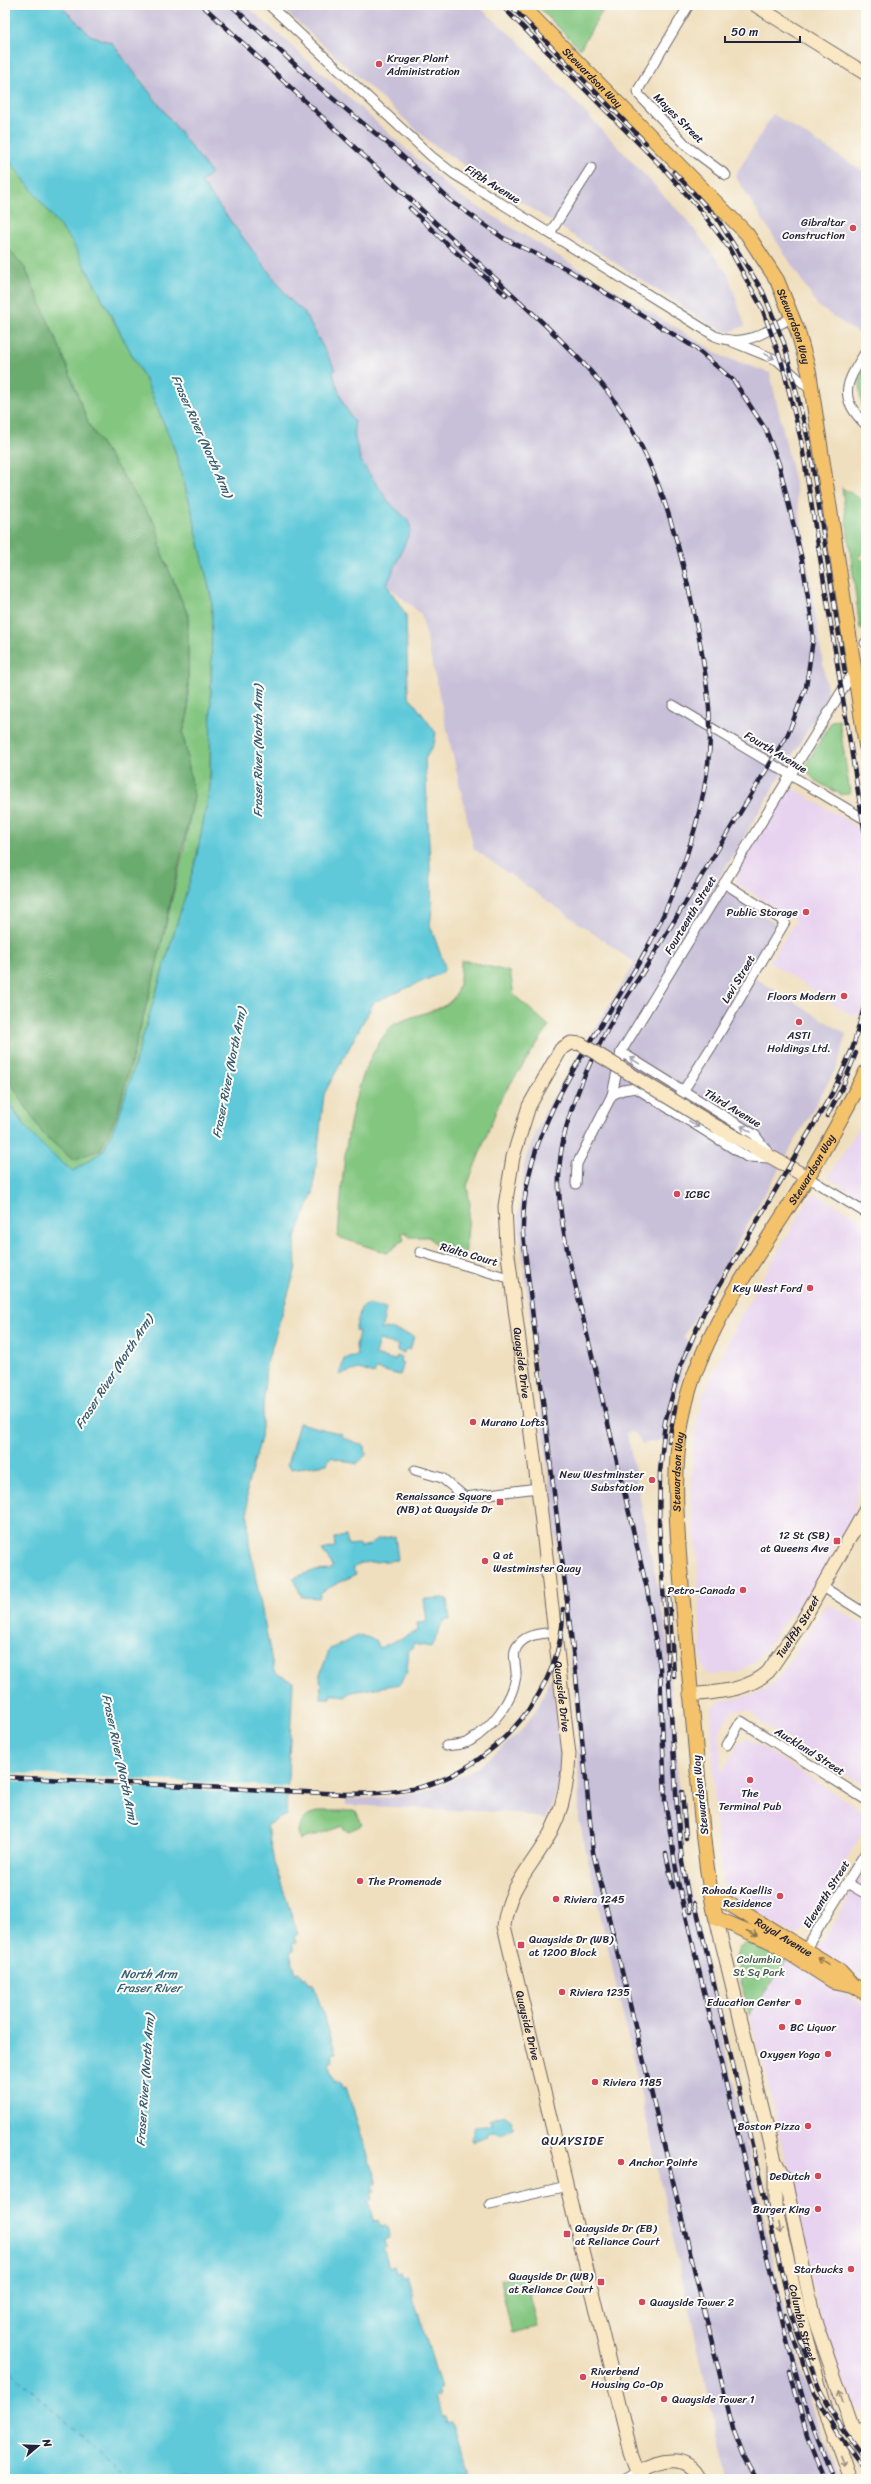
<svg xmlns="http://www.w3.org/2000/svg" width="871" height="2484" viewBox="0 0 871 2484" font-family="Sriracha,sans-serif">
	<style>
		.built { fill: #e7d2ef }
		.industrial { fill: #c8bfd8 }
		.green { fill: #83c680; stroke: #52745e }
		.forest { fill: #6aab6e; stroke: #466654 }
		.water { fill: #5fc9d9; stroke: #40768a }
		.pier { fill: #efdfbe }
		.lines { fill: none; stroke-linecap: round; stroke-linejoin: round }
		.ferry { stroke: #375c72; stroke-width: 1; stroke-dasharray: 5 4; stroke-linecap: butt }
		.street-casing { stroke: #6a6469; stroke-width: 11 }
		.secondary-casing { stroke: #6a6469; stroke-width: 15 }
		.primary-casing { stroke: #6a6469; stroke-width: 16 }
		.street { stroke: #fff; stroke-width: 9 }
		.secondary { stroke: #fae7c3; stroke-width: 13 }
		.primary { stroke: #f3c26a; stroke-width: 14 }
		.rail-casing { stroke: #22223b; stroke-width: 4.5 }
		.rail { stroke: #fdfcf7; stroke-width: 3; stroke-dasharray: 9; stroke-linecap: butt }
		.secondary-bridge-casing { stroke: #6a6469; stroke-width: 15; stroke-linecap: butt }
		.secondary-bridge { stroke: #fae7c3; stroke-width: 13 }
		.oneway { stroke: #9c9ca7 }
		.oneway2 { stroke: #8a7252 }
		.oneway3 { stroke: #998e86 }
		.poi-dot { fill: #d1495b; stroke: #fdfcf7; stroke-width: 1.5 }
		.labels { text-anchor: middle; stroke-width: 4; stroke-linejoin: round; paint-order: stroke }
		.poi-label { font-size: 11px; fill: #22223b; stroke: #fdfcf7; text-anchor: end }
		.street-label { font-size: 11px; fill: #22223b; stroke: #fdfcf7 }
		.park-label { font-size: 11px; fill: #445b53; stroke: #fdfcf7 }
		.water-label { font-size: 12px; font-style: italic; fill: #375c72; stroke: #fdfcf7 }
		.neighbourhood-label { font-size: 12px; letter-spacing: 1px; fill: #22223b; stroke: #fdfcf7 }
	</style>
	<rect width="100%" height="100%" fill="#fdfcf7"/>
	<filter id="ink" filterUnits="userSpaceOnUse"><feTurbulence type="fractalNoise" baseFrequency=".025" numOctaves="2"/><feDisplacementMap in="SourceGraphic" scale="8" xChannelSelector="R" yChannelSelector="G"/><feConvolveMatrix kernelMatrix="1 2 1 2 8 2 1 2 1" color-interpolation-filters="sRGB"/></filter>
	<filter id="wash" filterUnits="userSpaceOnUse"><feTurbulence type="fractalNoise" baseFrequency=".012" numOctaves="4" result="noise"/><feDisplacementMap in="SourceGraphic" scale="16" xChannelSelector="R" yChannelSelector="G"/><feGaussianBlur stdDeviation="0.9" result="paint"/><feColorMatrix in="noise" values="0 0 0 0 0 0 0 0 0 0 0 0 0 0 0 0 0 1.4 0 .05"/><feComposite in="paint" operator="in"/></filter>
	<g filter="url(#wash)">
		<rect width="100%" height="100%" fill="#efdfbe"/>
		<!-- built -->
		<g class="built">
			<polygon points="789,790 797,790 866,833 866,1012 851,1015 769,962 796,921 736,883 741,865"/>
			<polygon points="866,1117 866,1202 828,1177"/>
			<polygon points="816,1194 866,1222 866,1466 861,1475 854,1514 828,1558 827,1567 807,1599 801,1601 755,1662 736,1673 710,1675 704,1670 702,1664 697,1549 691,1504 693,1447 696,1425 703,1394 740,1317 810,1197"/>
			<polygon points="825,1606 833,1606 866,1627 866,1787 760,1722 754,1713 747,1710 733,1710 719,1731 722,1772 740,1742 748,1738 866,1813 866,1827 802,1932 795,1936 738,1902 729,1894 723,1885 716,1831 711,1712 714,1706 720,1702 753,1695 777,1681"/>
			<polygon points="866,1867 866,1980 823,1954 819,1948"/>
			<polygon points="789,1958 866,2007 866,2412 859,2412 854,2407 820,2317 766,2075 749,2015"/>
		</g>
		<!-- industrial -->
		<g class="industrial">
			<polygon points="60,5 246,5 454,192 722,356 770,373 795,483 828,696 716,884 776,924 747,973 846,1034 837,1067 683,1338 693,1344 682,1369 666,1439 642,1444 635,1433 627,1432 667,1636 684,1865 785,2314 822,2439 843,2479 727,2479 579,1819 578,1725 518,1216 525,1160 546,1109 635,963 474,849 421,614 387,585 411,529 408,520 389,502 361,462 355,439 354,422 343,403 333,374 335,369 304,312 290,300 201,182 211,173 113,43 90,35"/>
			<polygon points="279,5 477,5 518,41 687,220 728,274 745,326 729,332 711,325 432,144"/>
			<polygon points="773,114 866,173 866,339 818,306 735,176"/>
			<polygon points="551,1677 561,1751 560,1777 555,1798 545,1820 516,1813 346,1805 346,1799 392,1797 418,1793 440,1786 478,1767 519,1733 536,1711"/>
		</g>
		<!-- green -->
		<g class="green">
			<polygon points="536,5 606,5 580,49"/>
			<polygon points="5,155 72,242 147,383 174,448 191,507 212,601 210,788 196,860 119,1116 103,1151 73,1171 49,1153 27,1130 5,1093 5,1065 12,1085 43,1134 73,1160 117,1115 154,976 184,848 194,796 183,733 188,714 188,615 162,554 157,527 89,425 62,353 25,268 5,245"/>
			<path d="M866,362v54c-8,-18 -8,-36 0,-54z"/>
			<polygon points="842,488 866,502 866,526 863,531 866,533 866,547 859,558 866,562 866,624 863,629 860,628"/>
			<path d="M839,720l11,73 -8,2c-12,-7 -37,-16 -36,-30l26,-44z"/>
			<path d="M461,961h7l42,11 4,23 35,31 -48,72 -34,88 3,18 -5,54 -24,-6 -12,-15h-20l-3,-5 -4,1 2,7 -17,13 -49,-16c5,-66 8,-156 51,-208 4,-6 12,-7 18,-10 39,-15 53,-8 54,-58z"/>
			<path d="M319,1811h37l6,14 -13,6 -5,-2 -1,-3 -43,14c-7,-15 7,-25 19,-29z"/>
			<polygon points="747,1942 756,1942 789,1958 749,2015 736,1958 739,1947"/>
			<polygon points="525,2275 538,2327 512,2333 500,2280"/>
		</g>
		<!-- forest -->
		<polygon class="forest" points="5,245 25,268 62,353 89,425 157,527 162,554 188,615 188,714 183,733 194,796 154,976 117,1115 100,1150 73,1160 43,1134 12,1085 5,1065"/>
		<!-- water -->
		<g class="water">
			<path d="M5,5h55l30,30 22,8 99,130 -10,9 89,118 14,12 31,57 -2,5 10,29 11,19 1,17 6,23 28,40 19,18 3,9 -24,56 19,30 2,80 28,38 -2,11 -9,15 7,148 -2,18 15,42 -3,6 -68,29 -50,92 -11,99 -18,45 1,30 -30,98 -5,72 -14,49 2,56 25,129 19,10 -7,133 -19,10 7,37 24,72 -4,2 2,7 -4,1 2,7 -4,2 6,20 4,-1 3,6 4,-1 2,7 4,-1 23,70 -5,1 2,7 -4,2 6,19 5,-1 2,7 4,-1 31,97 -4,2 2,6 -4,1 1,7 -4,2 7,20 4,-1 2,6 5,-1 4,12 -5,2 2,6 -4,2 6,19 5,-1 2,7 4,-1 2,6 5,-1 34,111 -3,1 2,7 -5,1 7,20 4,-1 2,7 4,-1 18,57h-465v-1386c14,33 40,57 68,78l30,-20 16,-35 77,-256 14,-72 2,-187 -21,-94 -17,-59 -27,-65 -75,-141 -67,-87z"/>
			<polygon points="369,1304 386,1309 381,1330 386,1328 414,1336 410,1350 405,1349 404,1353 397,1351 399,1346 379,1340 375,1355 395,1360 397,1356 401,1357 400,1362 404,1363 400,1375 376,1369 374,1374 359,1369 339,1375 344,1359 357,1356 356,1345 359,1332 355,1331 361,1308"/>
			<polygon points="299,1423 342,1434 342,1437 365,1446 366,1455 357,1464 330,1457 327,1464 291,1469 287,1465"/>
			<polygon points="346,1536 348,1545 359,1544 360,1547 370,1545 377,1539 395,1536 398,1560 361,1563 353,1569 356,1574 321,1592 319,1598 302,1597 293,1578 313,1571 330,1570 333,1566 322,1550 335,1547 334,1538"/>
			<polygon points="443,1598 447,1599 450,1620 444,1620 431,1647 413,1644 412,1649 409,1649 407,1671 400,1684 351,1692 345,1696 330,1694 330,1698 321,1698 320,1674 330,1649 360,1635 375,1640 379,1648 418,1631 417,1623 427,1622 424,1599"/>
			<polygon points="504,2115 512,2121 511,2124 514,2127 500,2135 495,2132 487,2133 487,2137 473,2142 471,2140 475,2126 492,2124 490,2120"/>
		</g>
		<!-- pier -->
		<polygon class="pier" points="5,1773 290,1787 289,1794 5,1780"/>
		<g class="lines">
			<!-- ferry -->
			<polyline class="ferry" points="5,2366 129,2479"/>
		</g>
	</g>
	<g filter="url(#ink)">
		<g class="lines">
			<!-- street casing -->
			<g class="street-casing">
				<g id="street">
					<path d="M269,5l162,151 23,18 261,162c30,13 51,-5 78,-19"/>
					<polyline points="689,5 638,90 639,95 688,147 726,175"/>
					<polyline points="550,233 591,168"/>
					<polyline points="733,342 777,360 812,391"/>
					<path d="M866,351c-19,31 -30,45 0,74"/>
					<polyline points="865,643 866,642"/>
					<polyline points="673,705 866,820"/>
					<polyline points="621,1052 755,1135 770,1155"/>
					<polyline points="612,1095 623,1090 636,1088 747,1157 771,1158"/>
					<polyline points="671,1110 712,1046 785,922 724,883"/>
					<polyline points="807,1177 866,1213"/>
					<polyline points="576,1184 577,1164 612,1095 621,1052 854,671"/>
					<polyline points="420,1252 512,1279"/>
					<polyline points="415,1470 442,1478 465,1497 538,1488"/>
					<polyline points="823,1587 866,1614"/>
					<polyline points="727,1745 741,1721 866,1800"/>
					<path d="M446,1746c7,-1 18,-1 24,-5 21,-13 43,-40 46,-65 1,-11 -6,-23 3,-32 9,-11 24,-10 36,-12"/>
					<polyline points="847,1883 866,1894"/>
					<polyline points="805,1950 866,1852"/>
					<polyline points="490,2204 567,2186"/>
					<polyline points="626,2479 638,2472"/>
				</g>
			</g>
			<!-- secondary casing -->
			<g class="secondary-casing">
				<g id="secondary">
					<polyline points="755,5 866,74"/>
					<path id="s1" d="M581,1044l-10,-1 -10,6 -32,57 -16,51 -8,49 2,41 31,241 31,266c-1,27 -5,53 -18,78 -18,34 -43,54 -47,94l127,527 7,19 6,7"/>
					<polyline points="717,1127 807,1177"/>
					<path id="s2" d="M690,1695c27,-3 57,-4 78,-23l34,-50 64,-113"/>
					<path id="s3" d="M716,1918l59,243v45l26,114 28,100 21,59"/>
					<polyline points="775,2161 785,2179 813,2315 854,2433 866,2460"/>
					<polyline points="835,2440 866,2429"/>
					<path d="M638,2472c21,-12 50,-20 62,7"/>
				</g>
			</g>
			<!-- primary casing -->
			<g class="primary-casing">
				<g id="primary">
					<path id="s4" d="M521,5l226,229 30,46 21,52 11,40 57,374"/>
					<path id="s5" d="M711,1893l129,78 13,14 13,8"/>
					<path id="s6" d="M853,1985l-20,-4 -61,-39 -56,-24c-14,-61 -16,-126 -22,-188 -4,-46 -8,-92 -12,-139 -6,-69 -13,-142 10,-210 26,-74 74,-137 115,-203 21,-35 40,-71 59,-106"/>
				</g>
			</g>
			<!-- street -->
			<use href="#street" class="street"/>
			<!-- secondary -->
			<use href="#secondary" class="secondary"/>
			<!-- primary -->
			<use href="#primary" class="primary"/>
			<!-- rail casing -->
			<g class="rail-casing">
				<g id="rail">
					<path d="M202,5l341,318c23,22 45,44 65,69 44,59 65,128 81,198 10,45 19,88 21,134 2,66 -26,149 -54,207 -49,100 -136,185 -133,303l53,442 17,176 140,577 11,28 12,22"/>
					<path d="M231,5l89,83 72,59 59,54 52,37 62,30 129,79 40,34 32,49 13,34 23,96 9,55 2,24 -7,48 -18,47 -17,28 -128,210c-37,54 -83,137 -84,204 -1,26 4,52 9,78l79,335 13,78 5,133 13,82 110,463 20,71 25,63"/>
					<polyline points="501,5 667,172 701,211 729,248 762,308 782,363 801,440 866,841"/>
					<polyline points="511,6 646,143"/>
					<polyline points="674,172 717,218 763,292 784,343 809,443 845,673"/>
					<polyline points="410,208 451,248 506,295"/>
					<polyline points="827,1116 842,1088 856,1053"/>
					<polyline points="669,1441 675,1407"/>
					<polyline points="669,1598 674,1676"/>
					<path d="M5,1777l340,17c25,0 51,-1 76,-7 74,-20 143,-98 142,-178"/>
					<polyline points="682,1792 686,1838"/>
					<polyline points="666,1854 673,1887"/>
					<polyline points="695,1903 791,2312 819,2388 837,2421 866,2461"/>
					<polyline points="691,1912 682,1862 677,1808 659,1525 660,1472 665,1422 680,1367 704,1312 834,1090 853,1047 866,1000"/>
					<polyline points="786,2315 814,2393 838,2434 866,2471"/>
					<polyline points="790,2371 807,2437 824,2479"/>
				</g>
			</g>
			<!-- rail -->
			<use href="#rail" class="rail"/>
			<!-- secondary-bridge casing -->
			<g class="secondary-bridge-casing">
				<polyline id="secondary-bridge" points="581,1044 717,1127"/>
			</g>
			<!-- secondary-bridge -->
			<use href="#secondary-bridge" class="secondary-bridge"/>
		</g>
		<!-- one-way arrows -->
		<defs><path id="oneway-shaft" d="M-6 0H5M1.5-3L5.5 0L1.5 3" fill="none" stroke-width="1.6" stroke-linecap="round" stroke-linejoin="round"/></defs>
		<g class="oneway">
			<use href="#oneway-shaft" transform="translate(769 356) rotate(26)"/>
			<use href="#oneway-shaft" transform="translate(635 1061) rotate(-148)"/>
			<use href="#oneway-shaft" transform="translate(694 1124) rotate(32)"/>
			<use href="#oneway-shaft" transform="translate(746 1129) rotate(-149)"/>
		</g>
		<g class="oneway2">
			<use href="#oneway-shaft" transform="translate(752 1933) rotate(23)"/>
			<use href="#oneway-shaft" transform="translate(823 1961) rotate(-148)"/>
		</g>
		<g class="oneway3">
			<use href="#oneway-shaft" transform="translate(780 2228) rotate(77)"/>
			<use href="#oneway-shaft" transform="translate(841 2396) rotate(-109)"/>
			<use href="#oneway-shaft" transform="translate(842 2460) rotate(69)"/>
		</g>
	</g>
	<!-- markers -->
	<g class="poi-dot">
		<circle cx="379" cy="64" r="4"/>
		<circle cx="853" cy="228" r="4"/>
		<circle cx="806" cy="912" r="4"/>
		<circle cx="844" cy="996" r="4"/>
		<circle cx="799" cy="1022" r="4"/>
		<circle cx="677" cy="1194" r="4"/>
		<circle cx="810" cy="1288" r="4"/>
		<circle cx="473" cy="1422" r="4"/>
		<circle cx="652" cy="1480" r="4"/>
		<rect x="496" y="1498" width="8" height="8" rx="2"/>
		<rect x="833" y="1537" width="8" height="8" rx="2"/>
		<circle cx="485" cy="1561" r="4"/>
		<circle cx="743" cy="1590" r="4"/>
		<circle cx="750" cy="1780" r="4"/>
		<circle cx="360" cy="1881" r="4"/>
		<circle cx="780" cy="1896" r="4"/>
		<circle cx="556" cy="1899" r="4"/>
		<rect x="517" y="1941" width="8" height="8" rx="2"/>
		<circle cx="562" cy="1992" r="4"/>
		<circle cx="798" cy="2002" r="4"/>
		<circle cx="782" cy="2027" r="4"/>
		<circle cx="828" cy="2054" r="4"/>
		<circle cx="595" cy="2082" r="4"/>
		<circle cx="808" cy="2126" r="4"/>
		<circle cx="621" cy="2162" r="4"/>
		<circle cx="818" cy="2176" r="4"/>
		<circle cx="818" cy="2209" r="4"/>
		<rect x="563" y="2230" width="8" height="8" rx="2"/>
		<circle cx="851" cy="2269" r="4"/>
		<rect x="597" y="2278" width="8" height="8" rx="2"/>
		<circle cx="642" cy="2302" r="4"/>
		<circle cx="583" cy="2377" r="4"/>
		<circle cx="664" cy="2399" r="4"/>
	</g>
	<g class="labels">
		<!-- poi labels -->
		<g class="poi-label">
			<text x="387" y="62" text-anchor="start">Kruger Plant<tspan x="387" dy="13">Administration</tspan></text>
			<text x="845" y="226">Gibraltar<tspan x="845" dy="13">Construction</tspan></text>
			<text x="798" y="916">Public Storage</text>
			<text x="836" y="1000">Floors Modern</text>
			<text x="799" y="1039" text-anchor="middle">ASTI<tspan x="799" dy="13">Holdings Ltd.</tspan></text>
			<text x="685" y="1198" text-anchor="start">ICBC</text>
			<text x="802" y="1292">Key West Ford</text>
			<text x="481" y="1426" text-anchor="start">Murano Lofts</text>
			<text x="644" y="1478">New Westminster<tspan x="644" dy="13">Substation</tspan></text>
			<text x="492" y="1500">Renaissance Square<tspan x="492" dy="13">(NB) at Quayside Dr</tspan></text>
			<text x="829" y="1539">12 St (SB)<tspan x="829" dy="13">at Queens Ave</tspan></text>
			<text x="493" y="1559" text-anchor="start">Q at<tspan x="493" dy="13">Westminster Quay</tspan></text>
			<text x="735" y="1594">Petro-Canada</text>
			<text x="750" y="1797" text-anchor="middle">The<tspan x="750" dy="13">Terminal Pub</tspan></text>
			<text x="368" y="1885" text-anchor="start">The Promenade</text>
			<text x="772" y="1894">Rohoda Kaellis<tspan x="772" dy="13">Residence</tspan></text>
			<text x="564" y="1903" text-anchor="start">Riviera 1245</text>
			<text x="529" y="1943" text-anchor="start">Quayside Dr (WB)<tspan x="529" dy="13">at 1200 Block</tspan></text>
			<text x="570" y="1996" text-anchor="start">Riviera 1235</text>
			<text x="790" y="2006">Education Center</text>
			<text x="790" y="2031" text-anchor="start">BC Liquor</text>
			<text x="820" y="2058">Oxygen Yoga</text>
			<text x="603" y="2086" text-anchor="start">Riviera 1185</text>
			<text x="800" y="2130">Boston Pizza</text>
			<text x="629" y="2166" text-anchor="start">Anchor Pointe</text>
			<text x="810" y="2180">DeDutch</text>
			<text x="810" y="2213">Burger King</text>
			<text x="575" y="2232" text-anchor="start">Quayside Dr (EB)<tspan x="575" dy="13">at Reliance Court</tspan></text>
			<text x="843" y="2273">Starbucks</text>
			<text x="593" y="2280">Quayside Dr (WB)<tspan x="593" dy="13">at Reliance Court</tspan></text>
			<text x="650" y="2306" text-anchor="start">Quayside Tower 2</text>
			<text x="591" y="2375" text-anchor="start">Riverbend<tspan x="591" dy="13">Housing Co-Op</tspan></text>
			<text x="672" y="2403" text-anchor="start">Quayside Tower 1</text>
		</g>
		<!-- street labels -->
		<g class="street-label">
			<text dy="4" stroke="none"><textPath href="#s4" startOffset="102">Stewardson Way</textPath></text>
			<text transform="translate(679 118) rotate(45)" y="4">Mayes Street</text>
			<text transform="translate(493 184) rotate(32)" y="4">Fifth Avenue</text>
			<text dy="4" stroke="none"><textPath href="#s4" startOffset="426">Stewardson Way</textPath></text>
			<text transform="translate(776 752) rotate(31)" y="4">Fourth Avenue</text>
			<text transform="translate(690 915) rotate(-59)" y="4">Fourteenth Street</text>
			<text transform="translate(738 979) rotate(-59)" y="4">Levi Street</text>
			<text transform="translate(733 1108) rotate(31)" y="4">Third Avenue</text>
			<text dy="4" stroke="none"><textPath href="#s6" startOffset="938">Stewardson Way</textPath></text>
			<text transform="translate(469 1254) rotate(16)" y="4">Rialto Court</text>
			<text dy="4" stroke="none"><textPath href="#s1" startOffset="348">Quayside Drive</textPath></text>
			<text dy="4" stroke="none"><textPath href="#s6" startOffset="602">Stewardson Way</textPath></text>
			<text dy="4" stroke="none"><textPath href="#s2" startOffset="137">Twelfth Street</textPath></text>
			<text dy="4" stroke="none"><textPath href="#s1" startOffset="684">Quayside Drive</textPath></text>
			<text transform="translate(810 1751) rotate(32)" y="4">Auckland Street</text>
			<text transform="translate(700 1795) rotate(-96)" y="4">Stewardson Way</text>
			<text transform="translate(826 1894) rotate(-58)" y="4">Eleventh Street</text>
			<text dy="4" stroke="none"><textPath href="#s5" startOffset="85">Royal Avenue</textPath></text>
			<text dy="4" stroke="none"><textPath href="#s1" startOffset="1031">Quayside Drive</textPath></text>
			<text dy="4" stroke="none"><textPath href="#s3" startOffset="415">Columbia Street</textPath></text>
		</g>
		<!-- park labels -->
		<g class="park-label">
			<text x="759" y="1963">Columbia<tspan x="759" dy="13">St Sq Park</tspan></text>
		</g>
		<!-- water labels -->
		<g class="water-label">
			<text transform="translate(202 436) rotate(66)" y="4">Fraser River (North Arm)</text>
			<text transform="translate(258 751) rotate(-90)" y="4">Fraser River (North Arm)</text>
			<text transform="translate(229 1073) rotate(-79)" y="4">Fraser River (North Arm)</text>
			<text transform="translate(114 1372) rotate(-57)" y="4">Fraser River (North Arm)</text>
			<text transform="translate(120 1759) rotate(78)" y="4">Fraser River (North Arm)</text>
			<text x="149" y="1978">North Arm<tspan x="149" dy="14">Fraser River</tspan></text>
			<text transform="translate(145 2080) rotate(-86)" y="4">Fraser River (North Arm)</text>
		</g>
		<!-- neighbourhood labels -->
		<g class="neighbourhood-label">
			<text x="573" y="2145">QUAYSIDE</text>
		</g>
	</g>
	<!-- margin -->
	<rect width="871" height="2484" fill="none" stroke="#fdfcf7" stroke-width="20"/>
	<!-- north arrow -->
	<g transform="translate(38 2446) rotate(71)" stroke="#fdfcf7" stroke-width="3" paint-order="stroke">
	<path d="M0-3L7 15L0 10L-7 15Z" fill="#22223b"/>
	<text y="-6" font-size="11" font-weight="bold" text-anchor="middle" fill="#22223b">N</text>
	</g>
	<!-- scale -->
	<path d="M725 36v6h75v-6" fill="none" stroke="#22223b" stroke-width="2"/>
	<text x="731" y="36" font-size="12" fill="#22223b" stroke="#fdfcf7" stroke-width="3" paint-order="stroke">50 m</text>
</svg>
